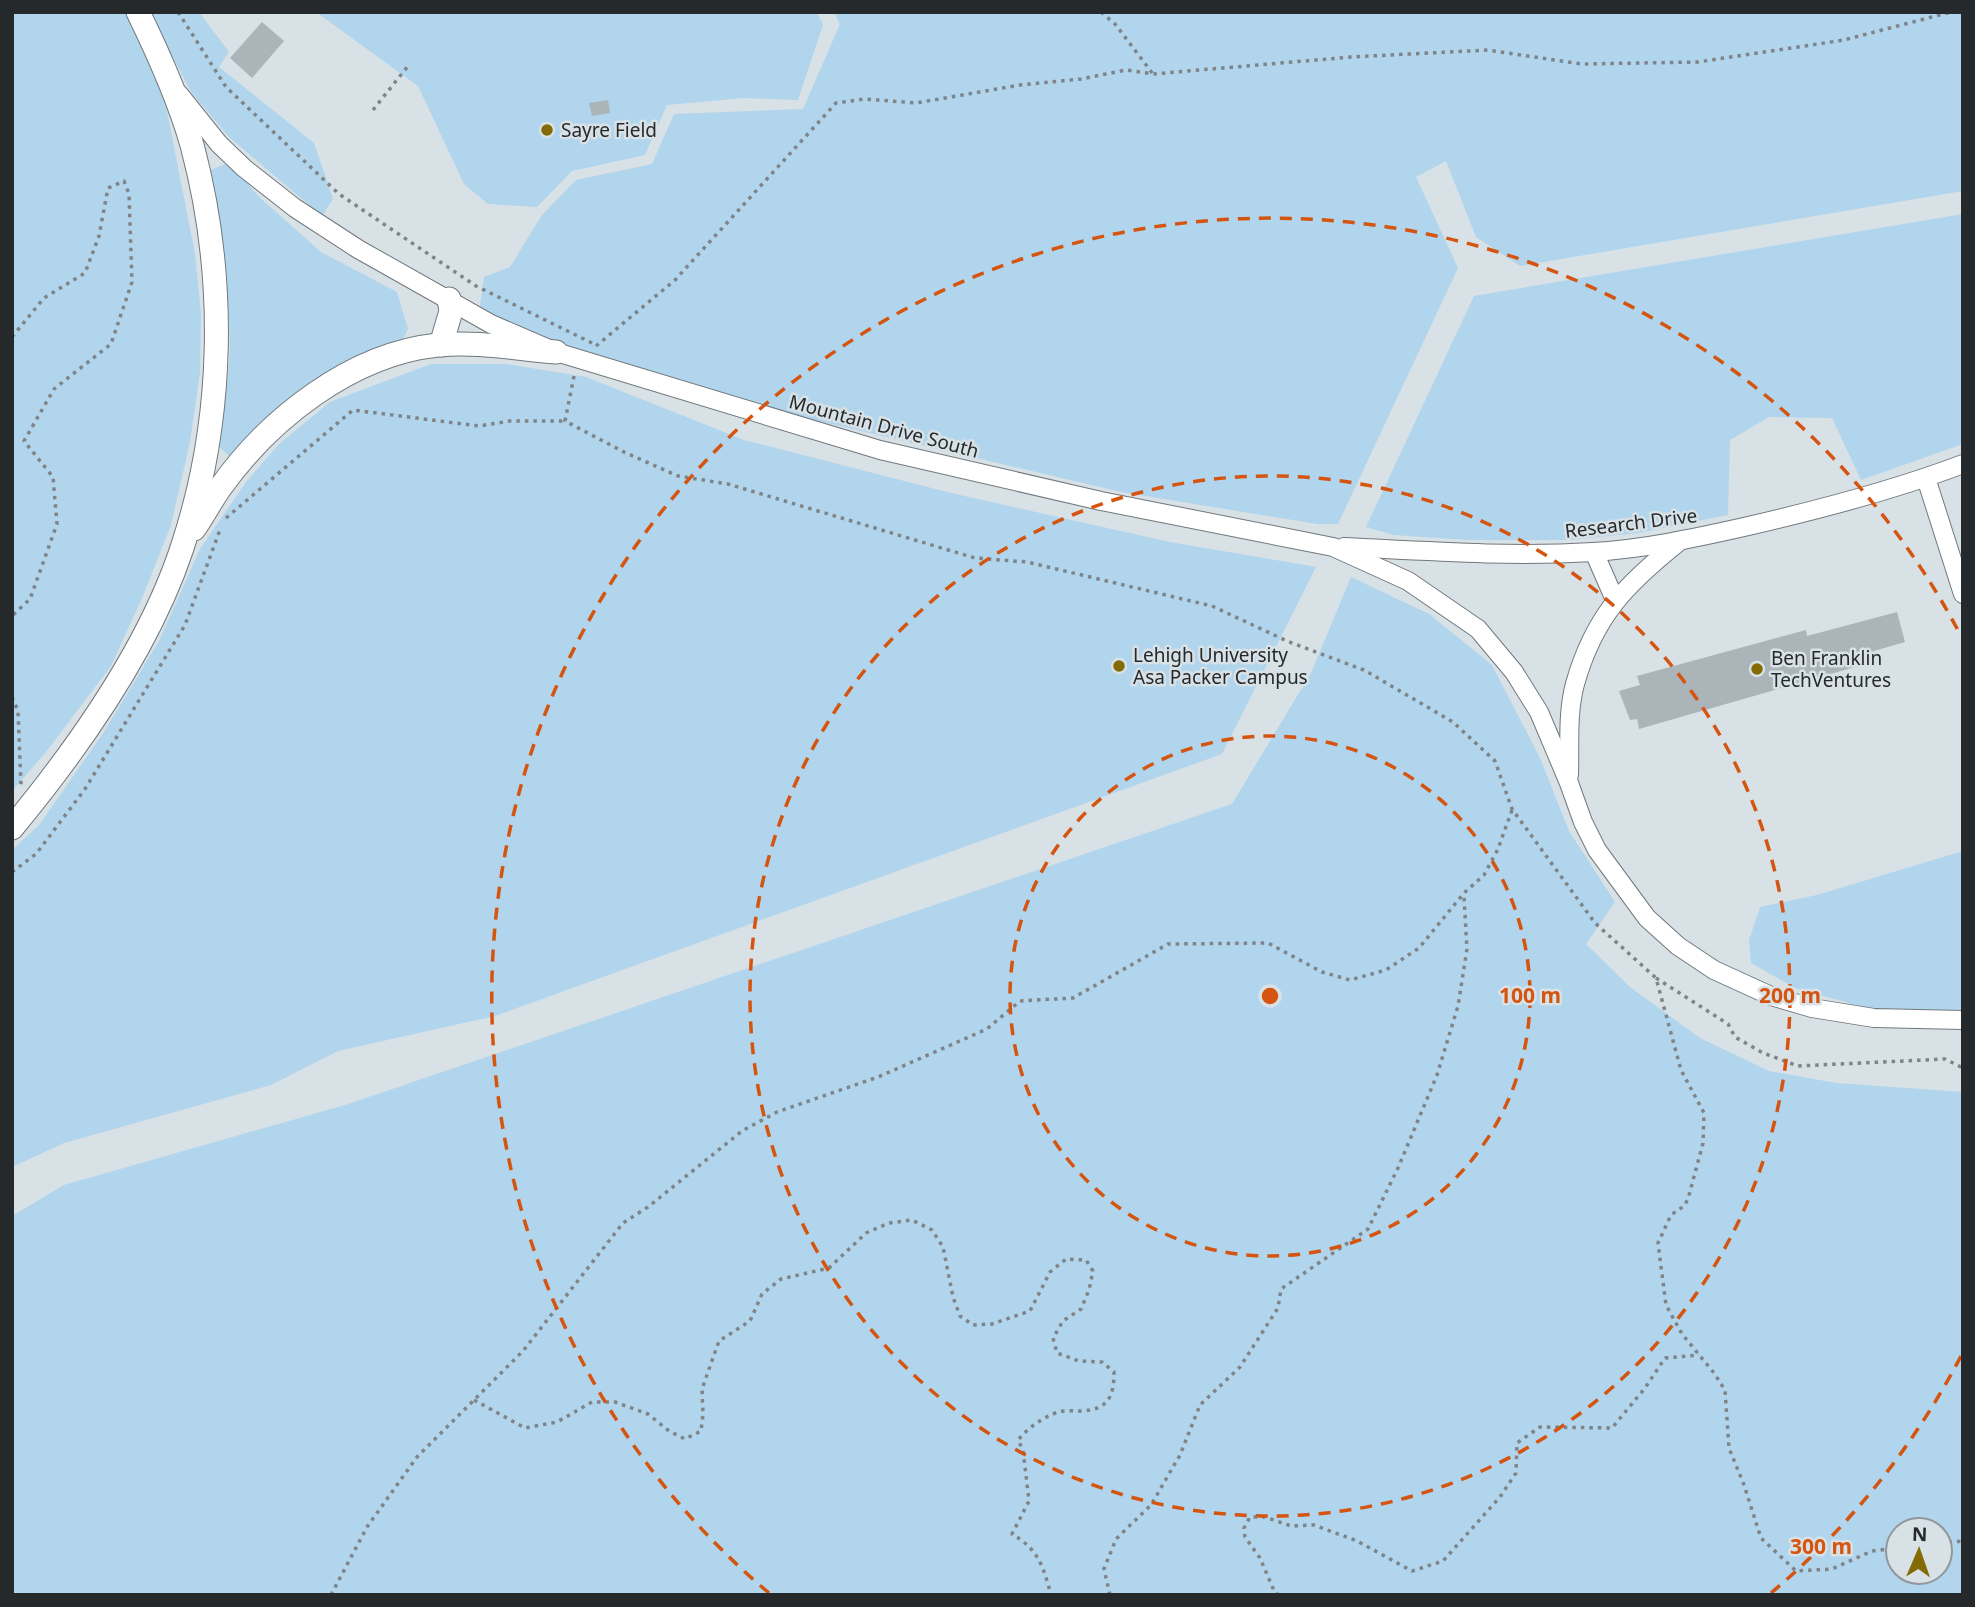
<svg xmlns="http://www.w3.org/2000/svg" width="1975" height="1607" viewBox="0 0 1975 1607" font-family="'Noto Sans',sans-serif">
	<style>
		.green { fill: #b1d5ec; fill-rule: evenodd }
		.building { fill: #abb4b9 }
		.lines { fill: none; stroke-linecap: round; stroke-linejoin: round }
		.minor-casing { stroke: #71787d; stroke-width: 20 }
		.tertiary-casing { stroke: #71787d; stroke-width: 25 }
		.path { stroke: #7e8488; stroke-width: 3.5; stroke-dasharray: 3.5 5; stroke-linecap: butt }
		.minor { stroke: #fff; stroke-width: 18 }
		.tertiary { stroke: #fff; stroke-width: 23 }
		.ring { fill: none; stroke: #d5540f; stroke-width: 3.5; stroke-dasharray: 12 9 }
		.poi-dot { fill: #856b06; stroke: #d8e1e6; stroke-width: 2.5 }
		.labels { text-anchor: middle; stroke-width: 5; stroke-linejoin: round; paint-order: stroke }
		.poi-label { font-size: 19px; fill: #26292b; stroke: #d8e1e6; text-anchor: start }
		.street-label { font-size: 19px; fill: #26292b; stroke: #d8e1e6 }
		.centre { fill: #d5540f; stroke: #d8e1e6; stroke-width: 3.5 }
		.ring-label { font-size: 21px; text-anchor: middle; font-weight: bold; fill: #d5540f; stroke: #d8e1e6; stroke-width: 5; stroke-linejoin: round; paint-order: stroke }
	</style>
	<rect width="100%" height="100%" fill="#d8e1e6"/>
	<!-- green -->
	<g class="green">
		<polygon points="12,12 126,12 165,101 195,254 201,314 200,372 190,442 171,525 143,596 111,666 46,752 12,791"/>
		<polygon points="148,12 199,12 229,52 219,67 314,143 333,199 322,216 229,137 192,93"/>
		<polygon points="316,12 817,12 823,25 798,100 743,98 667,105 645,155 572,171 537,207 488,204 464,184 418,86"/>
		<polygon points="834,12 1963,12 1963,191 1520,266 1476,237 1446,161 1416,177 1458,268 1338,524 1317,524 1121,492 819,421 599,357 495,318 480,306 484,277 510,267 542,215 576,180 652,164 674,114 803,109 840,24"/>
		<path d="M230,162l28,34 63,56 76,40 11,37 -10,19 -163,113 -18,-16c4,-23 9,-46 11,-69 7,-68 -9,-138 -22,-204z"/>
		<polygon points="1963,214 1963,444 1861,480 1832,418 1769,417 1730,440 1728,515 1638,533 1570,540 1468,540 1393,535 1366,527 1474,296"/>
		<polygon points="431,364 506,364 586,377 744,440 951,493 1170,542 1316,567 1222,754 495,1016 338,1051 271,1085 64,1143 12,1167 12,850 39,825 102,735 159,641 200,549 246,482 279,444 330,402"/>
		<path d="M1351,577l78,37 63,51 48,93 29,73 46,71 -29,42 44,43 70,51 69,33 67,12 127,9v503h-1951v-379l52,-31 281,-80 887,-301 79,-131zM1898,1530h42v42h-42z"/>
		<polygon points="1963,851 1963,1010 1952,1012 1870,1009 1795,988 1751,963 1749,940 1760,907 1817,895"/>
	</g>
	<!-- building -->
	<g class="building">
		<polygon points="262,22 284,41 252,78 230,58"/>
		<polygon points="608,100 610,113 592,116 589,103"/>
		<polygon points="1897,612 1905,642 1874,651 1876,661 1639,729 1637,719 1630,720 1619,691 1640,685 1637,676 1806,630 1807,636"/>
	</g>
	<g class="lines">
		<!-- minor casing -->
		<g class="minor-casing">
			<g id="minor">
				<polyline points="179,94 219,144 244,168 295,208 358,249 491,324 556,352 880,450 1101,501 1333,547 1408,581 1478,629 1514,672 1539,712 1569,783 1583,822 1597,850 1647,918 1678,946 1714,970 1771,996 1812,1008 1874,1018 1963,1020"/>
				<polyline points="1926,478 1963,594"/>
				<path d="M1344,547c82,4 166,10 249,5 51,-3 102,-14 151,-25 74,-17 148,-36 219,-63"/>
				<polyline points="1594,552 1615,600"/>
				<path d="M1569,775c1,-29 -2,-62 6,-91 19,-68 51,-100 105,-143"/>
			</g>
		</g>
		<!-- tertiary casing -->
		<g class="tertiary-casing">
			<g id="tertiary">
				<polyline points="441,345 451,311 449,299"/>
				<path d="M194,529c9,-13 17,-28 26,-41 49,-69 131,-134 218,-143 39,-4 79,4 118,7"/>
				<path d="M12,828c67,-81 137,-180 170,-280 43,-129 45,-272 10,-403 -13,-46 -33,-90 -54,-133"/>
			</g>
		</g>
		<!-- path -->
		<g class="path">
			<polyline points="178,12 226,87 339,194 476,286 594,344"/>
			<polyline points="1101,12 1115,24 1153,74"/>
			<polyline points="373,110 408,66"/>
			<polyline points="12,337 44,298 85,273 99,236 108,188 124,181 129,194 132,282 111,344 54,389 24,441 53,477 57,524 30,599 12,616"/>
			<polyline points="596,346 675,280 836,103 865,99 916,103 1020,85 1081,79 1126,70 1153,74 1351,57 1488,50 1582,64 1698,62 1844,40 1951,12"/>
			<polyline points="574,376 565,421 624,452 678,476 728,484 975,558 1027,562 1212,606 1287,641 1364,670 1453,722 1495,761 1512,809 1595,923 1656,978 1681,1070 1704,1113 1703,1143 1688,1199 1684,1206 1671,1215 1658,1243 1666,1305 1682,1334 1714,1373 1725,1390 1729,1448 1744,1485 1761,1538 1796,1571 1832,1569 1872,1551 1898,1548"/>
			<polyline points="226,518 353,410 479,426 510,421 565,421"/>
			<polyline points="12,697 18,711 21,785"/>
			<polyline points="12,872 36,854 85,789 185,625 221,527"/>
			<polyline points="1656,978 1728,1024 1735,1037 1763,1053 1798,1066 1945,1059 1963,1068"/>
			<path d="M474,1400l51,28 32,-6 35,-20h23l33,12 21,17 16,8 16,-8 2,-17 -1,-25 17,-48 31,-20 12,-27 19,-15 48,-11 37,-35 23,-10 23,-3 20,10 11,17 10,50 7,19 13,9 19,-1 38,-13 20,-39 16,-13 20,1 7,11 -4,19 -8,19 -18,12 -10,17 4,15 22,8 23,1 12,10c0,25 -6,38 -34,39 -7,0 -15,-1 -22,1 -16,6 -29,15 -40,28l5,10 6,51 -17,33c27,16 31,32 39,61"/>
			<polyline points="1940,1543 1963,1541"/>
			<polyline points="331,1595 367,1527 417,1457 523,1351 623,1223 648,1207 742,1131 777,1112 878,1077 987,1029 1020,1001 1073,998 1168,944 1268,943 1322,972 1350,980 1386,970 1419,948 1464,893 1484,875 1498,849 1512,810"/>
			<polyline points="1110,1595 1104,1569 1116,1539 1151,1505 1180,1455 1200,1405 1240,1367 1278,1308 1281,1289 1368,1229 1398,1168 1437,1075 1458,1006 1467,949 1464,897"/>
			<polyline points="1279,1595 1275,1593 1260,1558 1245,1537 1244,1528 1250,1517 1265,1517 1291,1526 1314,1525 1357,1541 1412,1571 1443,1561 1500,1497 1516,1473 1517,1443 1540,1427 1612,1428 1645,1388 1665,1358 1699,1355"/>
		</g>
		<!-- minor -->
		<use href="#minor" class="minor"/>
		<!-- tertiary -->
		<use href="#tertiary" class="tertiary"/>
	</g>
	<!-- distance rings -->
	<g class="ring">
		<circle cx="1270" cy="996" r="260"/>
		<circle cx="1270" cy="996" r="520"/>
		<path d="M1961 1356A779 779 0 0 1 1771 1593M769 1593A779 779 0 1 1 1961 636"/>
	</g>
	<!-- markers -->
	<g class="poi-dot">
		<circle cx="547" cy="130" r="7"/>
		<circle cx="1119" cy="666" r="7"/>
		<circle cx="1757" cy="669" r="7"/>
	</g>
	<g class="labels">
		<!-- poi labels -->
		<g class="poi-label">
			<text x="561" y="137">Sayre Field</text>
			<text x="1133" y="662">Lehigh University<tspan x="1133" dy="22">Asa Packer Campus</tspan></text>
			<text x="1771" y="665">Ben Franklin<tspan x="1771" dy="22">TechVentures</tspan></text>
		</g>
		<!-- street labels -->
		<g class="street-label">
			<text transform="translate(884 426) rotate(15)" y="7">Mountain Drive South</text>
			<text transform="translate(1631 523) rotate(-7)" y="7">Research Drive</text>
		</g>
	</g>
	<circle cx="1270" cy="996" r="10" class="centre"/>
	<g class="ring-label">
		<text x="1530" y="1003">100 m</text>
		<text x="1790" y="1003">200 m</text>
		<text x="1821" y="1554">300 m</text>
	</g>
	<!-- border -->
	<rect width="1975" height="1607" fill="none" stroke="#26292b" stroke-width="28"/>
	<!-- north arrow -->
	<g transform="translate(1919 1551) rotate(2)"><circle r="33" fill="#d8e1e6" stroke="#91979b" stroke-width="2"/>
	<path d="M0-5L12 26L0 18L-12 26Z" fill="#856b06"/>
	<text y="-10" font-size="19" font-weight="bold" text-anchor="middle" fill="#26292b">N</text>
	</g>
</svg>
